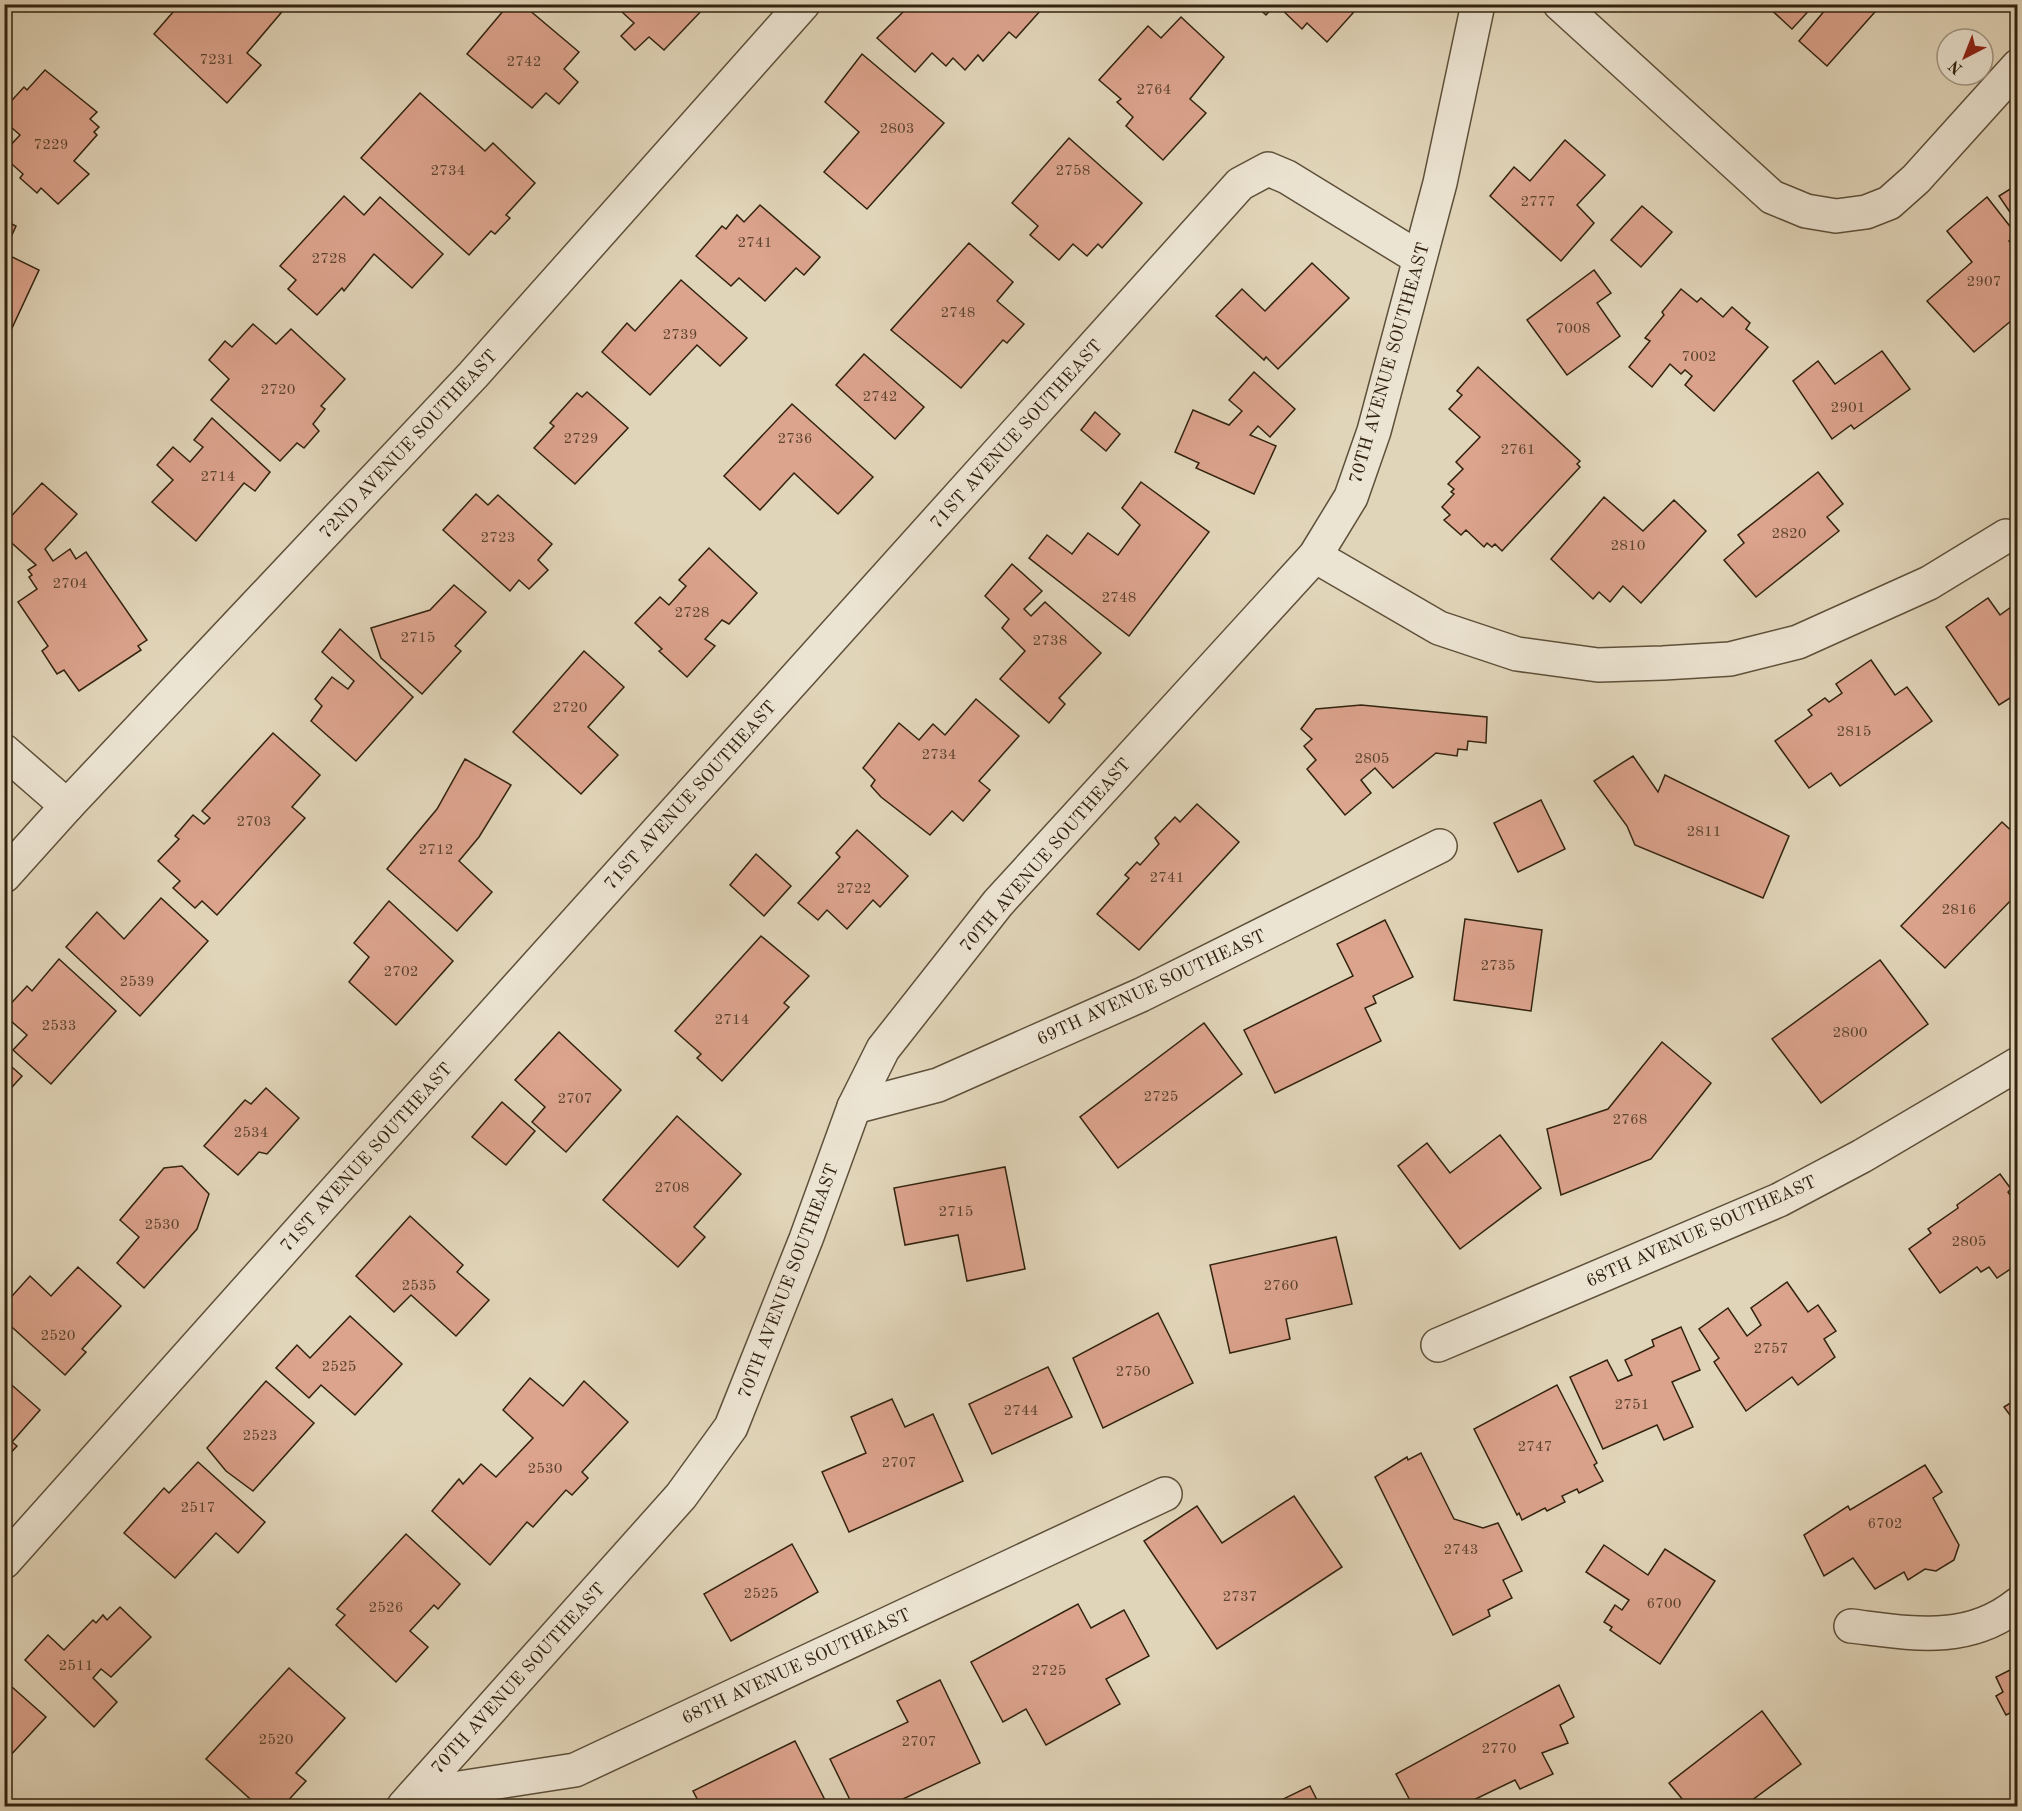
<svg xmlns="http://www.w3.org/2000/svg" width="2022" height="1811" viewBox="0 0 2022 1811" font-family="'Old Standard TT',serif">
	<style>
		.building { fill: #dca38d; stroke: #32230f; stroke-width: 1.5 }
		.lines { fill: none; stroke-linecap: round; stroke-linejoin: round }
		.minor-casing { stroke: #5e503a; stroke-width: 36 }
		.minor { stroke: #ece4d2; stroke-width: 33 }
		.labels { text-anchor: middle; stroke-width: 5; stroke-linejoin: round; paint-order: stroke }
		.number-label { font-size: 15px; fill: #5c432e }
		.street-label { font-size: 18px; fill: #32230f; stroke: #ece4d2 }
	</style>
	<rect width="100%" height="100%" fill="#e1d5b9"/>
	<filter id="stains"><feTurbulence type="fractalNoise" baseFrequency=".00333" numOctaves="4"/><feColorMatrix values="0 0 0 0 .2 0 0 0 0 .09 0 0 0 0 .02 0 0 0 .5 -.17"/></filter>
	<radialGradient id="worn" r=".72"><stop offset=".6" stop-color="#630" stop-opacity="0"/><stop offset="1" stop-color="#630" stop-opacity=".3"/></radialGradient>
	<!-- building -->
	<g class="building">
		<polygon points="180,4 283,4 286,7 247,53 261,65 227,103 154,34"/>
		<polygon points="509,4 522,4 579,52 564,69 578,82 559,104 546,93 532,108 467,54"/>
		<polygon points="629,4 704,4 706,6 664,50 649,37 635,50 621,36 634,23 622,12"/>
		<polygon points="911,4 1035,4 1041,10 1016,38 1009,32 983,61 978,55 965,70 953,58 946,66 932,53 915,72 877,38"/>
		<polygon points="1254,4 1276,4 1266,15"/>
		<polygon points="1276,4 1361,4 1327,42 1307,23 1302,29"/>
		<polygon points="1765,4 1815,4 1792,29"/>
		<polygon points="1821,4 1882,4 1827,66 1799,41 1826,9"/>
		<polygon points="1181,17 1224,57 1190,99 1206,113 1163,160 1126,126 1133,117 1117,102 1121,99 1099,80 1148,26 1161,38"/>
		<polygon points="862,54 944,123 867,209 824,172 859,132 825,102"/>
		<polygon points="45,70 97,112 90,119 99,127 94,132 97,135 74,161 89,174 58,204 41,188 37,193 20,178 23,174 4,157 4,152 20,135 4,121 4,109 24,87 27,90"/>
		<polygon points="420,93 485,151 493,143 535,183 506,215 510,218 495,234 491,231 469,255 361,158"/>
		<polygon points="1069,138 1142,203 1102,248 1098,244 1087,256 1073,244 1059,260 1030,235 1038,226 1012,203"/>
		<polygon points="1565,140 1605,175 1577,205 1594,223 1561,261 1490,196 1514,167 1530,181"/>
		<polygon points="2018,184 2018,224 1999,196"/>
		<polygon points="344,196 364,215 380,197 443,254 412,288 374,254 344,291 342,288 317,315 288,289 296,280 280,266"/>
		<polygon points="1987,197 2016,234 2009,241 2018,251 2018,315 1974,352 1927,301 1972,262 1947,231"/>
		<polygon points="760,205 820,257 804,275 796,268 765,301 739,278 731,286 696,256 722,226 726,229 737,215 744,222"/>
		<polygon points="1642,206 1672,232 1641,267 1611,240"/>
		<polygon points="4,220 16,226 4,252"/>
		<polygon points="969,243 1013,282 997,301 1024,324 1007,343 1003,340 961,388 891,330"/>
		<polygon points="4,253 39,270 12,328 4,325"/>
		<polygon points="1312,263 1349,298 1278,369 1266,357 1264,360 1216,316 1242,289 1265,311"/>
		<polygon points="1594,270 1611,293 1597,303 1620,336 1567,375 1527,320"/>
		<polygon points="681,280 747,338 720,366 697,345 650,395 602,352 627,323 635,331"/>
		<polygon points="1681,289 1697,302 1701,298 1723,317 1732,307 1750,323 1746,329 1768,347 1714,411 1685,385 1692,376 1685,370 1681,374 1670,364 1652,387 1629,367 1650,341 1645,338 1664,315 1662,312"/>
		<polygon points="253,324 276,344 291,329 345,379 321,406 325,409 313,424 319,431 304,448 297,443 280,461 211,400 229,379 209,360 225,341 232,347"/>
		<polygon points="1882,351 1910,389 1854,429 1851,425 1832,439 1793,381 1818,361 1835,384"/>
		<polygon points="864,354 924,407 895,439 836,385"/>
		<polygon points="1478,367 1580,461 1577,464 1580,467 1502,551 1495,544 1492,547 1487,543 1484,547 1466,530 1461,535 1444,520 1450,515 1442,507 1454,494 1451,492 1454,489 1448,484 1463,469 1456,462 1480,437 1449,409 1462,395 1457,391"/>
		<polygon points="1254,372 1295,409 1270,437 1258,426 1250,435 1276,446 1254,494 1196,468 1199,463 1175,452 1193,410 1229,425 1242,411 1229,400"/>
		<polygon points="587,392 628,428 575,484 534,448 554,426 550,423 577,393 582,397"/>
		<polygon points="792,404 873,477 838,514 794,473 760,510 724,476"/>
		<polygon points="1095,412 1120,434 1106,451 1081,430"/>
		<polygon points="212,418 270,472 255,491 244,483 196,541 152,502 173,480 157,465 173,447 190,462 203,447 194,440"/>
		<polygon points="1818,472 1843,504 1827,517 1839,531 1756,597 1724,560 1744,543 1738,535"/>
		<polygon points="1141,482 1209,532 1129,636 1029,558 1047,535 1072,554 1088,533 1118,555 1140,525 1122,508"/>
		<polygon points="42,483 77,514 45,549 53,561 70,549 76,559 86,552 147,640 138,646 141,650 79,691 64,670 57,674 42,651 48,646 18,602 37,589 29,577 32,575 28,570 36,565 4,536 4,524"/>
		<polygon points="476,494 488,505 498,495 552,544 538,560 548,570 529,589 519,580 510,591 443,530"/>
		<polygon points="1604,497 1643,531 1674,500 1706,531 1641,603 1623,586 1610,602 1599,592 1593,599 1551,559"/>
		<polygon points="709,548 757,593 729,624 722,620 705,639 715,646 687,677 659,651 662,649 635,623 660,597 669,605 686,586 679,580"/>
		<polygon points="1012,564 1042,591 1024,609 1031,616 1045,602 1101,653 1059,698 1065,704 1049,723 1000,679 1025,651 1002,628 1009,619 985,596"/>
		<polygon points="454,585 486,612 455,646 461,651 422,694 381,658 371,628 430,610"/>
		<polygon points="1988,598 2000,615 2018,602 2018,693 1999,705 1946,627"/>
		<polygon points="340,629 413,697 356,761 311,721 322,706 315,699 332,677 348,689 354,681 322,652"/>
		<polygon points="584,651 624,687 588,727 618,755 581,794 513,732"/>
		<polygon points="1871,660 1895,695 1907,687 1932,721 1840,786 1831,773 1809,788 1775,741 1812,715 1808,710 1825,698 1829,702 1842,693 1836,684"/>
		<polygon points="976,699 1019,736 979,781 990,790 963,821 952,811 930,835 881,797 871,786 875,780 863,768 899,723 919,740 933,724 945,735"/>
		<polygon points="1361,705 1487,717 1486,743 1468,741 1467,750 1458,749 1457,756 1436,753 1393,788 1375,768 1361,780 1371,793 1345,815 1307,769 1316,760 1304,746 1312,739 1301,729 1316,709"/>
		<polygon points="273,733 320,775 292,807 305,818 217,915 202,901 195,908 173,888 180,881 158,861 179,839 175,836 193,815 204,824 210,818 202,811"/>
		<polygon points="1633,756 1658,792 1665,775 1789,836 1763,898 1635,845 1627,826 1594,781"/>
		<polygon points="465,759 511,785 479,837 459,861 492,892 457,931 387,869 437,809"/>
		<polygon points="1541,800 1565,849 1518,872 1494,823"/>
		<polygon points="1197,804 1239,842 1139,950 1097,914 1129,878 1125,875 1137,862 1140,865 1159,844 1155,838 1175,817 1180,822"/>
		<polygon points="2002,822 2018,837 2018,893 1945,968 1901,926"/>
		<polygon points="857,830 908,876 880,907 873,900 847,929 827,910 818,920 798,903 840,857 836,853"/>
		<polygon points="756,854 791,886 764,916 730,885"/>
		<polygon points="161,898 208,941 140,1016 66,947 97,912 124,939"/>
		<polygon points="389,901 453,961 396,1025 349,982 369,957 354,943"/>
		<polygon points="1465,919 1542,930 1531,1011 1454,1000"/>
		<polygon points="1385,920 1413,977 1373,996 1376,1003 1365,1008 1381,1041 1275,1093 1244,1030 1353,976 1337,944"/>
		<polygon points="761,936 809,976 784,1003 789,1007 722,1081 697,1058 701,1054 675,1031"/>
		<polygon points="59,959 116,1011 51,1084 13,1050 27,1035 4,1015 4,1011 27,986 32,991"/>
		<polygon points="1880,960 1928,1024 1821,1103 1772,1039"/>
		<polygon points="1204,1023 1242,1074 1118,1168 1080,1117"/>
		<polygon points="559,1032 621,1090 566,1152 532,1122 545,1107 515,1080"/>
		<polygon points="1662,1042 1711,1083 1651,1159 1561,1195 1547,1129 1608,1109"/>
		<polygon points="4,1060 22,1076 4,1096"/>
		<polygon points="266,1088 299,1118 267,1154 259,1152 238,1175 204,1146 245,1100 251,1104"/>
		<polygon points="502,1102 535,1131 506,1165 472,1137"/>
		<polygon points="677,1116 741,1174 694,1227 705,1237 678,1267 603,1200"/>
		<polygon points="1500,1135 1541,1188 1460,1249 1398,1166 1427,1143 1450,1173"/>
		<polygon points="182,1166 209,1194 197,1229 144,1288 117,1263 139,1237 120,1220 164,1168"/>
		<polygon points="1005,1167 1025,1269 967,1281 958,1235 905,1245 894,1188"/>
		<polygon points="2000,1174 2011,1189 2008,1192 2018,1206 2018,1264 1997,1278 1989,1267 1981,1272 1977,1267 1940,1293 1909,1249 1931,1233 1928,1229 1958,1208 1957,1205"/>
		<polygon points="410,1216 463,1265 457,1272 489,1300 456,1336 411,1295 394,1312 356,1276"/>
		<polygon points="1336,1237 1352,1304 1286,1319 1290,1339 1230,1353 1210,1265"/>
		<polygon points="78,1267 121,1306 82,1349 86,1352 65,1375 4,1320 4,1305 30,1276 51,1296"/>
		<polygon points="1787,1282 1808,1312 1818,1305 1836,1331 1824,1339 1835,1357 1798,1385 1792,1377 1746,1411 1714,1362 1719,1358 1699,1329 1728,1308 1747,1336 1761,1325 1751,1308"/>
		<polygon points="1158,1313 1193,1383 1103,1428 1073,1358"/>
		<polygon points="350,1316 402,1364 355,1415 321,1385 309,1398 276,1368 297,1345 310,1358"/>
		<polygon points="1681,1327 1700,1370 1672,1382 1693,1427 1664,1440 1657,1425 1603,1449 1570,1377 1607,1360 1618,1381 1632,1375 1625,1360 1654,1346 1652,1340"/>
		<polygon points="1048,1367 1072,1417 992,1454 969,1404"/>
		<polygon points="530,1378 563,1406 584,1381 628,1422 582,1472 588,1478 572,1495 566,1490 533,1527 527,1522 490,1565 432,1511 459,1479 463,1484 481,1464 496,1477 533,1438 503,1410"/>
		<polygon points="5,1379 40,1410 12,1442 17,1446 4,1460"/>
		<polygon points="266,1381 314,1423 253,1491 226,1471 207,1448"/>
		<polygon points="1557,1385 1597,1463 1594,1465 1603,1481 1579,1493 1577,1489 1562,1496 1565,1502 1547,1511 1545,1508 1522,1520 1519,1513 1517,1515 1474,1429"/>
		<polygon points="2018,1398 2018,1426 2004,1407"/>
		<polygon points="892,1399 905,1427 933,1414 963,1481 849,1532 822,1472 866,1453 851,1417"/>
		<polygon points="1421,1453 1454,1519 1483,1528 1498,1523 1522,1571 1503,1580 1512,1598 1488,1610 1490,1616 1453,1635 1375,1477 1407,1457 1408,1460"/>
		<polygon points="198,1462 265,1522 238,1553 216,1533 175,1578 124,1533 164,1488 169,1493"/>
		<polygon points="1925,1465 1942,1492 1933,1498 1959,1545 1954,1560 1936,1571 1925,1569 1908,1580 1904,1572 1875,1589 1853,1558 1824,1576 1804,1535 1848,1506 1850,1510"/>
		<polygon points="1294,1496 1342,1567 1217,1649 1144,1541 1197,1506 1222,1543"/>
		<polygon points="406,1534 460,1584 438,1609 434,1605 410,1631 428,1647 396,1682 336,1625 345,1615 337,1609"/>
		<polygon points="792,1544 818,1592 731,1641 704,1594"/>
		<polygon points="1604,1545 1648,1575 1665,1549 1715,1581 1660,1664 1610,1630 1612,1627 1604,1622 1615,1605 1622,1610 1629,1600 1586,1572"/>
		<polygon points="1078,1604 1091,1628 1124,1610 1149,1656 1106,1679 1120,1704 1046,1745 1026,1709 1003,1722 971,1662"/>
		<polygon points="120,1607 151,1637 111,1677 101,1669 93,1678 117,1702 94,1727 25,1660 48,1635 64,1650 93,1620 96,1623 103,1615 107,1620"/>
		<polygon points="2018,1666 2018,1723 2012,1712 2006,1715 1996,1696 2003,1692 1996,1677"/>
		<polygon points="289,1668 345,1718 296,1773 306,1781 283,1806 258,1806 206,1759"/>
		<polygon points="4,1680 46,1717 7,1759 4,1757"/>
		<polygon points="940,1680 980,1763 888,1806 853,1806 830,1759 908,1722 897,1701"/>
		<polygon points="1559,1685 1574,1717 1560,1725 1568,1743 1542,1753 1553,1774 1520,1789 1515,1780 1461,1806 1413,1806 1396,1774"/>
		<polygon points="1762,1711 1801,1764 1744,1806 1688,1806 1669,1783"/>
		<polygon points="795,1741 828,1806 701,1806 693,1791"/>
		<polygon points="1310,1786 1320,1806 1269,1806"/>
	</g>
	<g class="lines">
		<!-- minor casing -->
		<g class="minor-casing">
			<g id="minor">
				<polyline points="1560,4 1772,197 1806,211 1836,216 1866,212 1889,203 1916,179 2018,66"/>
				<polyline points="1315,556 1439,628 1517,654 1598,665 1663,663 1730,659 1798,642 1929,583 2006,536"/>
				<polyline points="4,751 67,806"/>
				<polyline points="4,876 67,806 473,375 803,4"/>
				<polyline points="854,1107 938,1085 1141,995 1440,846"/>
				<polyline points="1438,1345 1779,1200 1862,1156 2018,1064"/>
				<polyline points="4,1562 470,1040 1240,184 1268,169 1287,177 1419,258"/>
				<path d="M1851,1626c59,7 116,19 167,-22"/>
				<polyline points="414,1795 575,1770 1165,1494"/>
				<polyline points="404,1806 681,1496 731,1427 806,1239 854,1107 883,1049 998,903 1315,556 1351,497 1374,431 1440,183 1478,4"/>
			</g>
		</g>
		<!-- minor -->
		<use href="#minor" class="minor"/>
	</g>
	<g class="labels">
		<!-- number labels -->
		<g class="number-label">
			<text x="217" y="64">7231</text>
			<text x="524" y="66">2742</text>
			<text x="1154" y="94">2764</text>
			<text x="897" y="133">2803</text>
			<text x="51" y="149">7229</text>
			<text x="448" y="175">2734</text>
			<text x="1073" y="175">2758</text>
			<text x="1538" y="206">2777</text>
			<text x="755" y="247">2741</text>
			<text x="329" y="263">2728</text>
			<text x="1984" y="286">2907</text>
			<text x="958" y="317">2748</text>
			<text x="1573" y="333">7008</text>
			<text x="680" y="339">2739</text>
			<text x="1699" y="361">7002</text>
			<text x="278" y="394">2720</text>
			<text x="880" y="401">2742</text>
			<text x="1848" y="412">2901</text>
			<text x="581" y="443">2729</text>
			<text x="795" y="443">2736</text>
			<text x="1518" y="454">2761</text>
			<text x="218" y="481">2714</text>
			<text x="1789" y="538">2820</text>
			<text x="498" y="542">2723</text>
			<text x="1628" y="550">2810</text>
			<text x="70" y="588">2704</text>
			<text x="1119" y="602">2748</text>
			<text x="692" y="617">2728</text>
			<text x="418" y="642">2715</text>
			<text x="1050" y="645">2738</text>
			<text x="570" y="712">2720</text>
			<text x="1854" y="736">2815</text>
			<text x="939" y="759">2734</text>
			<text x="1372" y="763">2805</text>
			<text x="254" y="826">2703</text>
			<text x="1704" y="836">2811</text>
			<text x="436" y="854">2712</text>
			<text x="1167" y="882">2741</text>
			<text x="854" y="893">2722</text>
			<text x="1959" y="914">2816</text>
			<text x="1498" y="970">2735</text>
			<text x="401" y="976">2702</text>
			<text x="137" y="986">2539</text>
			<text x="732" y="1024">2714</text>
			<text x="59" y="1030">2533</text>
			<text x="1850" y="1037">2800</text>
			<text x="1161" y="1101">2725</text>
			<text x="575" y="1103">2707</text>
			<text x="1630" y="1124">2768</text>
			<text x="251" y="1137">2534</text>
			<text x="672" y="1192">2708</text>
			<text x="956" y="1216">2715</text>
			<text x="162" y="1229">2530</text>
			<text x="1969" y="1246">2805</text>
			<text x="419" y="1290">2535</text>
			<text x="1281" y="1290">2760</text>
			<text x="58" y="1340">2520</text>
			<text x="1771" y="1353">2757</text>
			<text x="339" y="1371">2525</text>
			<text x="1133" y="1376">2750</text>
			<text x="1632" y="1409">2751</text>
			<text x="1021" y="1415">2744</text>
			<text x="260" y="1440">2523</text>
			<text x="1535" y="1451">2747</text>
			<text x="899" y="1467">2707</text>
			<text x="545" y="1473">2530</text>
			<text x="198" y="1512">2517</text>
			<text x="1885" y="1528">6702</text>
			<text x="1461" y="1554">2743</text>
			<text x="761" y="1598">2525</text>
			<text x="1240" y="1601">2737</text>
			<text x="1664" y="1608">6700</text>
			<text x="386" y="1612">2526</text>
			<text x="76" y="1670">2511</text>
			<text x="1049" y="1675">2725</text>
			<text x="276" y="1744">2520</text>
			<text x="919" y="1746">2707</text>
			<text x="1499" y="1753">2770</text>
		</g>
		<!-- street labels -->
		<g class="street-label">
			<text transform="translate(1389 363) rotate(-74)" y="6">70TH AVENUE SOUTHEAST</text>
			<text transform="translate(1016 434) rotate(-48)" y="6">71ST AVENUE SOUTHEAST</text>
			<text transform="translate(408 444) rotate(-47)" y="6">72ND AVENUE SOUTHEAST</text>
			<text transform="translate(690 795) rotate(-48)" y="6">71ST AVENUE SOUTHEAST</text>
			<text transform="translate(1045 855) rotate(-49)" y="6">70TH AVENUE SOUTHEAST</text>
			<text transform="translate(1151 987) rotate(-25)" y="6">69TH AVENUE SOUTHEAST</text>
			<text transform="translate(366 1157) rotate(-48)" y="6">71ST AVENUE SOUTHEAST</text>
			<text transform="translate(1701 1231) rotate(-24)" y="6">68TH AVENUE SOUTHEAST</text>
			<text transform="translate(788 1281) rotate(-69)" y="6">70TH AVENUE SOUTHEAST</text>
			<text transform="translate(796 1666) rotate(-25)" y="6">68TH AVENUE SOUTHEAST</text>
			<text transform="translate(518 1678) rotate(-48)" y="6">70TH AVENUE SOUTHEAST</text>
		</g>
	</g>
	<!-- margin -->
	<rect width="2022" height="1811" fill="none" stroke="#e1d5b9" stroke-width="24"/>
	<rect x="6" y="6" width="2010" height="1799" fill="none" stroke="#32230f" stroke-width="3"/>
	<rect x="12" y="12" width="1998" height="1787" fill="none" stroke="#32230f" stroke-width="1.5"/>
	<!-- north arrow -->
	<g transform="translate(1965 57) rotate(222)"><circle r="28" fill="#ece4d2" stroke="#a29784" stroke-width="1.5"/>
	<path d="M0-4.5L10 22L0 15L-10 22Z" fill="#8f2418"/>
	<text y="-9" font-size="16" font-weight="bold" text-anchor="middle" fill="#32230f">N</text>
	</g>
	<rect width="100%" height="100%" filter="url(#stains)"/>
	<rect width="100%" height="100%" fill="url(#worn)"/>
</svg>
